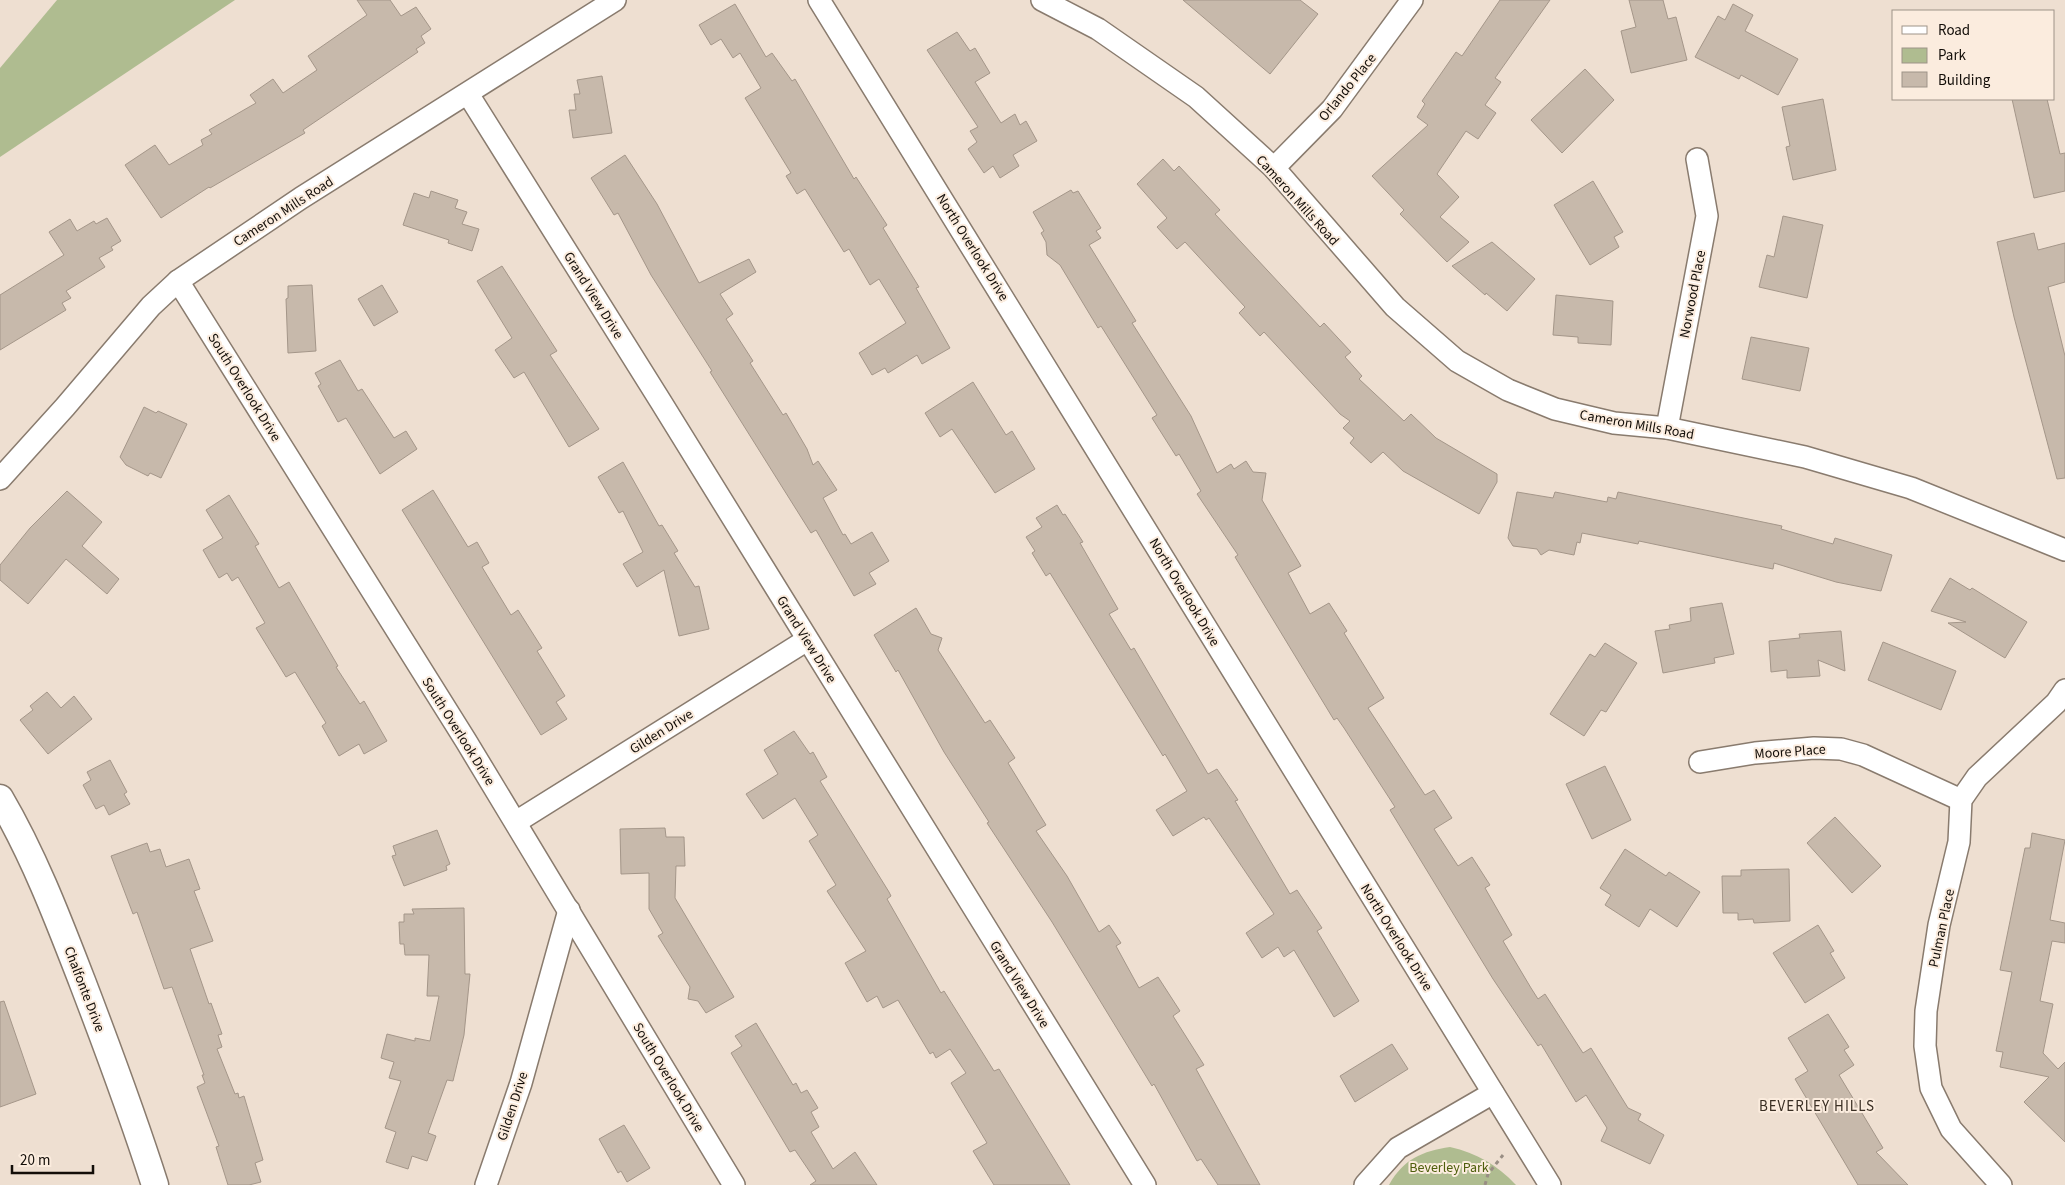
<svg xmlns="http://www.w3.org/2000/svg" width="2065" height="1185" viewBox="0 0 2065 1185" font-family="'Source Sans 3',sans-serif">
	<style>
		.green { fill: #afbc90 }
		.building { fill: #c7b9ab; stroke: #a49689 }
		.lines { fill: none; stroke-linecap: round; stroke-linejoin: round }
		.minor-casing { stroke: #897b6e; stroke-width: 24 }
		.tertiary-casing { stroke: #897b6e; stroke-width: 29 }
		.path { stroke: #998e84; stroke-width: 3; stroke-dasharray: 4 4; stroke-linecap: butt }
		.minor { stroke: #fff; stroke-width: 21 }
		.tertiary { stroke: #fff; stroke-width: 26 }
		.labels { text-anchor: middle; stroke-width: 4; stroke-linejoin: round; paint-order: stroke }
		.street-label { font-size: 14px; fill: #120d08; stroke: #fbecde }
		.park-label { font-size: 14px; fill: #4e5e0c; stroke: #fbecde }
		.neighbourhood-label { font-size: 15px; letter-spacing: 1px; fill: #392e23; stroke: #fbecde }
	</style>
	<rect width="100%" height="100%" fill="#eedfd1"/>
	<!-- green -->
	<g class="green">
		<polygon points="57,0 235,0 0,157 0,68"/>
		<path d="M1450,1147c27,6 47,18 66,38h-127c14,-26 34,-34 61,-38z"/>
	</g>
	<!-- building -->
	<g class="building">
		<polygon points="357,0 390,0 401,16 416,7 431,29 421,36 425,43 416,49 418,52 303,130 305,133 210,188 209,187 161,218 125,165 155,145 169,165 203,145 201,140 212,134 209,130 256,103 250,95 273,79 283,93 317,70 308,56 367,15"/>
		<polygon points="1183,0 1300,0 1318,14 1270,74"/>
		<polygon points="1500,0 1550,0 1495,78 1501,82 1485,105 1496,113 1478,139 1466,131 1437,174 1459,197 1440,217 1469,242 1447,262 1400,214 1404,210 1372,176 1428,125 1417,117 1425,104 1422,101 1456,52 1462,56"/>
		<polygon points="1629,0 1663,0 1668,19 1676,17 1687,60 1631,73 1621,31 1636,27"/>
		<polygon points="735,4 766,57 772,53 792,81 795,79 854,179 856,177 887,225 883,228 919,287 916,288 950,348 922,364 917,355 888,373 885,368 872,375 859,353 906,323 879,279 870,285 849,249 844,252 805,189 797,194 786,176 791,173 745,98 761,88 740,53 733,58 721,39 711,45 699,25"/>
		<polygon points="1733,4 1753,15 1745,31 1798,59 1778,95 1741,75 1739,79 1695,57 1718,16 1725,20"/>
		<polygon points="957,32 970,51 975,48 990,73 975,82 1001,123 1015,114 1020,125 1026,121 1037,141 1013,155 1019,166 1000,178 993,166 984,173 968,149 977,142 970,131 978,127 927,50"/>
		<polygon points="1585,69 1614,100 1562,153 1531,120"/>
		<polygon points="602,76 612,133 573,138 569,110 576,110 574,94 580,94 577,80"/>
		<polygon points="1823,99 1836,170 1793,180 1786,147 1790,146 1782,107"/>
		<polygon points="2012,99 2047,99 2060,154 2065,153 2065,191 2034,198"/>
		<polygon points="625,155 657,204 699,283 749,259 756,272 720,294 733,314 726,319 753,361 750,363 783,415 786,413 807,449 813,465 818,461 837,490 823,498 843,535 845,534 851,544 872,532 889,561 869,573 876,584 854,596 816,530 811,533 710,372 712,371 651,275 618,213 614,215 591,178"/>
		<polygon points="1163,159 1174,171 1179,166 1220,210 1215,214 1320,327 1324,323 1351,352 1345,357 1362,376 1359,379 1404,421 1411,414 1436,438 1497,474 1497,482 1479,514 1403,471 1383,452 1371,463 1350,443 1354,438 1343,428 1350,421 1340,414 1264,332 1260,336 1239,313 1245,307 1185,242 1177,249 1157,227 1167,218 1137,184"/>
		<polygon points="1593,181 1623,232 1614,237 1619,247 1590,265 1554,205"/>
		<polygon points="1071,190 1073,193 1078,191 1101,228 1096,231 1101,238 1089,245 1136,321 1132,323 1191,416 1217,473 1231,464 1234,469 1246,461 1253,472 1266,473 1262,500 1301,566 1288,573 1310,614 1329,603 1347,631 1344,633 1384,698 1368,708 1425,795 1434,790 1452,818 1434,829 1458,866 1472,857 1490,885 1485,888 1512,935 1503,941 1531,988 1538,999 1545,994 1583,1053 1591,1048 1628,1108 1641,1114 1638,1120 1664,1135 1650,1164 1601,1141 1607,1128 1586,1095 1576,1102 1541,1044 1538,1046 1493,979 1390,810 1395,807 1344,728 1337,718 1334,720 1235,557 1238,555 1197,494 1201,491 1179,454 1176,456 1152,418 1157,415 1101,326 1098,328 1060,265 1047,255 1046,242 1041,233 1044,231 1033,212"/>
		<polygon points="431,191 458,200 455,208 467,212 462,224 479,229 472,251 448,243 449,240 403,225 414,193 429,198"/>
		<polygon points="1783,216 1823,225 1807,298 1759,287 1767,255 1774,257"/>
		<polygon points="107,218 121,241 111,247 113,250 99,258 105,267 66,291 71,298 62,303 66,310 0,350 0,295 64,255 49,232 70,219 77,231 94,221 96,224"/>
		<polygon points="2034,233 2038,250 2065,243 2065,282 2048,287 2065,356 2065,478 2057,479 2014,317 1997,242"/>
		<polygon points="1492,242 1535,279 1507,311 1486,293 1485,295 1452,266"/>
		<polygon points="502,266 557,351 550,355 599,429 569,447 524,372 514,378 495,350 512,338 477,281"/>
		<polygon points="312,285 316,351 288,353 286,299 288,298 288,286"/>
		<polygon points="382,285 398,312 374,326 358,299"/>
		<polygon points="1556,295 1613,301 1611,345 1578,343 1578,337 1553,335"/>
		<polygon points="1751,337 1809,348 1800,391 1742,379"/>
		<polygon points="340,360 358,391 362,389 394,438 406,431 417,449 380,474 346,418 338,422 318,386 321,384 315,373"/>
		<polygon points="973,382 1006,435 1012,431 1035,469 995,493 952,429 940,437 925,413"/>
		<polygon points="144,407 156,413 158,411 187,424 161,478 150,473 148,476 126,465 120,457"/>
		<polygon points="623,462 659,526 662,525 678,551 674,553 695,587 699,586 709,629 679,636 664,570 637,587 623,564 643,552 623,511 619,513 598,477"/>
		<polygon points="433,490 468,547 477,542 489,563 482,567 511,615 518,610 542,648 537,651 565,696 556,702 567,719 541,735 402,510"/>
		<polygon points="67,491 102,522 82,546 119,579 107,594 66,559 28,604 0,580 0,565 30,528"/>
		<polygon points="1517,492 1553,498 1555,492 1607,502 1608,497 1616,499 1618,492 1782,526 1781,529 1833,544 1835,538 1892,555 1881,591 1836,582 1774,563 1773,569 1639,541 1638,544 1582,533 1580,543 1577,542 1574,555 1549,550 1541,555 1537,549 1513,546 1508,538"/>
		<polygon points="229,495 259,544 255,546 279,588 289,582 338,666 336,667 360,704 364,701 387,741 364,754 359,744 339,756 322,726 326,723 295,672 286,677 256,628 265,623 238,577 232,581 227,573 219,578 203,550 223,538 206,510"/>
		<polygon points="1057,505 1063,515 1065,514 1083,542 1080,543 1118,609 1109,614 1131,650 1134,648 1208,774 1217,769 1238,800 1235,801 1290,894 1297,890 1322,928 1317,931 1359,1001 1334,1017 1294,950 1284,957 1278,947 1262,958 1246,933 1274,914 1209,818 1206,820 1204,817 1173,836 1156,810 1187,791 1165,754 1163,756 1050,573 1046,576 1032,553 1035,551 1026,537 1042,527 1036,518"/>
		<polygon points="1950,578 1970,590 1972,588 2027,622 2005,658 1948,623 1966,622 1931,611"/>
		<polygon points="1722,603 1734,654 1714,658 1715,663 1663,673 1655,631 1670,629 1669,625 1691,621 1690,608"/>
		<polygon points="916,608 931,634 942,638 938,650 985,723 990,720 1015,758 1008,763 1046,825 1036,831 1067,876 1099,932 1109,925 1121,943 1116,946 1139,988 1158,977 1180,1011 1173,1016 1204,1065 1196,1069 1260,1185 1218,1185 1201,1159 1197,1161 1154,1084 1152,1086 1052,922 987,823 989,822 944,752 898,670 896,672 874,635"/>
		<polygon points="1841,631 1845,671 1818,660 1820,676 1787,678 1787,670 1771,672 1769,641 1800,638 1799,634"/>
		<polygon points="1883,642 1956,671 1941,710 1868,680"/>
		<polygon points="1605,643 1637,663 1606,712 1601,710 1584,736 1550,714 1590,654 1595,657"/>
		<polygon points="47,692 61,708 74,696 92,719 48,754 20,720 33,710 30,706"/>
		<polygon points="794,731 810,754 813,752 827,777 820,781 889,892 891,896 887,899 941,993 944,991 994,1071 999,1069 1070,1185 994,1185 973,1151 987,1143 951,1083 966,1073 950,1049 936,1058 933,1052 930,1054 898,1000 883,1008 877,996 867,1002 845,963 866,951 827,891 836,885 809,841 818,835 795,798 763,819 746,794 778,774 764,750"/>
		<polygon points="110,760 127,792 124,794 130,804 109,815 104,805 96,809 83,785 91,780 87,772"/>
		<polygon points="1605,766 1631,820 1592,839 1566,784"/>
		<polygon points="1835,817 1881,866 1852,893 1807,843"/>
		<polygon points="665,828 666,837 684,837 685,866 676,866 675,898 734,997 706,1013 698,1001 688,999 690,987 658,936 663,933 649,909 649,873 621,874 620,829"/>
		<polygon points="437,830 450,864 446,866 447,870 404,886 392,856 396,855 393,846"/>
		<polygon points="2032,833 2065,840 2050,920 2065,923 2065,943 2052,941 2040,1001 2053,1004 2043,1053 2058,1069 2065,1062 2065,1142 2024,1102 2049,1077 2000,1067 2003,1052 1996,1051 2012,972 2000,970 2025,848 2030,848"/>
		<polygon points="147,843 150,852 160,849 166,867 189,859 200,889 194,891 213,941 190,949 209,1004 211,1003 222,1034 218,1035 222,1047 217,1049 235,1094 238,1093 239,1098 244,1096 263,1160 255,1163 261,1182 249,1185 228,1185 216,1147 219,1146 197,1087 205,1083 202,1075 204,1075 172,987 164,989 137,912 133,914 111,856"/>
		<polygon points="1625,849 1666,876 1669,872 1700,892 1677,927 1650,909 1639,927 1605,905 1611,895 1600,888"/>
		<polygon points="1789,869 1790,921 1754,923 1753,919 1738,920 1738,913 1723,913 1722,876 1741,876 1741,870"/>
		<polygon points="464,908 465,974 470,974 464,1035 453,1081 447,1080 428,1133 436,1136 427,1161 412,1156 408,1169 386,1162 396,1132 385,1128 401,1081 389,1078 394,1062 381,1058 387,1034 415,1041 415,1038 430,1041 439,996 427,996 429,955 405,955 404,944 400,944 399,922 404,922 404,914 414,914 412,909"/>
		<polygon points="1818,925 1834,951 1830,953 1845,978 1805,1003 1773,953"/>
		<polygon points="4,1001 36,1094 0,1107 0,1002"/>
		<polygon points="1828,1014 1849,1047 1844,1050 1854,1065 1839,1075 1883,1148 1876,1152 1908,1185 1858,1185 1795,1079 1808,1071 1788,1038"/>
		<polygon points="756,1023 793,1085 796,1083 801,1093 807,1090 818,1108 811,1112 819,1127 811,1132 833,1169 855,1152 877,1185 810,1185 816,1181 795,1150 790,1152 731,1053 742,1046 735,1036"/>
		<polygon points="1392,1044 1408,1069 1355,1102 1340,1076"/>
		<polygon points="624,1125 650,1168 627,1182 621,1171 618,1173 599,1139"/>
	</g>
	<g class="lines">
		<!-- minor casing -->
		<g class="minor-casing">
			<g id="minor">
				<polyline points="819,0 1550,1185"/>
				<polyline points="1042,0 1098,29 1196,97 1274,168 1395,307 1457,361 1508,390 1555,409 1614,423 1667,428 1805,457 1911,488 2065,550"/>
				<polyline points="468,94 661,402 1145,1185"/>
				<polyline points="1274,168 1332,109 1412,0"/>
				<polyline points="178,281 466,741 734,1185"/>
				<polyline points="1667,428 1707,216 1697,159"/>
				<polyline points="0,479 65,407 151,306 178,281 301,198 615,0"/>
				<polyline points="1700,762 1755,753 1814,748 1841,749 1863,755 1961,800"/>
				<polyline points="516,822 807,640"/>
				<polyline points="486,1185 521,1083 569,910"/>
				<polyline points="1365,1185 1398,1148 1493,1093"/>
				<polyline points="2001,1185 1951,1129 1931,1088 1925,1046 1926,1011 1939,925 1959,842 1961,800 1977,777 2056,703 2065,690"/>
			</g>
		</g>
		<!-- tertiary casing -->
		<g class="tertiary-casing">
			<path id="tertiary" d="M0,798c34,58 58,121 82,183 26,68 51,135 73,204"/>
		</g>
		<!-- path -->
		<polyline class="path" points="1485,1185 1488,1174 1503,1155"/>
		<!-- minor -->
		<use href="#minor" class="minor"/>
		<!-- tertiary -->
		<use href="#tertiary" class="tertiary"/>
	</g>
	<g class="labels">
		<!-- street labels -->
		<g class="street-label">
			<text transform="translate(1347 87) rotate(-51)" y="5">Orlando Place</text>
			<text transform="translate(1298 200) rotate(48)" y="5">Cameron Mills Road</text>
			<text transform="translate(283 211) rotate(-33)" y="5">Cameron Mills Road</text>
			<text transform="translate(973 247) rotate(58)" y="5">North Overlook Drive</text>
			<text transform="translate(1692 294) rotate(-79)" y="5">Norwood Place</text>
			<text transform="translate(594 295) rotate(58)" y="5">Grand View Drive</text>
			<text transform="translate(245 387) rotate(58)" y="5">South Overlook Drive</text>
			<text transform="translate(1637 424) rotate(10)" y="5">Cameron Mills Road</text>
			<text transform="translate(1185 592) rotate(59)" y="5">North Overlook Drive</text>
			<text transform="translate(807 639) rotate(58)" y="5">Grand View Drive</text>
			<text transform="translate(459 731) rotate(58)" y="5">South Overlook Drive</text>
			<text transform="translate(661 731) rotate(-32)" y="5">Gilden Drive</text>
			<text transform="translate(1790 751) rotate(-4)" y="5">Moore Place</text>
			<text transform="translate(1941 928) rotate(-78)" y="5">Pulman Place</text>
			<text transform="translate(1397 937) rotate(58)" y="5">North Overlook Drive</text>
			<text transform="translate(1020 984) rotate(58)" y="5">Grand View Drive</text>
			<text transform="translate(85 989) rotate(69)" y="5">Chalfonte Drive</text>
			<text transform="translate(669 1077) rotate(59)" y="5">South Overlook Drive</text>
			<text transform="translate(512 1106) rotate(-72)" y="5">Gilden Drive</text>
		</g>
		<!-- park labels -->
		<g class="park-label">
			<text x="1449" y="1172">Beverley Park</text>
		</g>
		<!-- neighbourhood labels -->
		<g class="neighbourhood-label">
			<text x="1817" y="1111">BEVERLEY HILLS</text>
		</g>
	</g>
	<!-- legend -->
	<rect x="1892" y="10" width="162" height="90" fill="#fbecde" stroke="#9e9388"/>
	<rect x="1902" y="26" width="25" height="8" fill="#ffffff" stroke="#9e9388"/>
	<text x="1938" y="35" font-size="15" fill="#120d08">Road</text>
	<rect x="1902" y="48" width="25" height="15" fill="#afbc90" stroke="#9e9388"/>
	<text x="1938" y="60" font-size="15" fill="#120d08">Park</text>
	<rect x="1902" y="72" width="25" height="15" fill="#c7b9ab" stroke="#9e9388"/>
	<text x="1938" y="85" font-size="15" fill="#120d08">Building</text>
	<!-- scale -->
	<path d="M12 1165v8h81v-8" fill="none" stroke="#120d08" stroke-width="2.5"/>
	<text x="20" y="1165" font-size="15" fill="#120d08" stroke="#fbecde" stroke-width="4" paint-order="stroke">20 m</text>
</svg>
